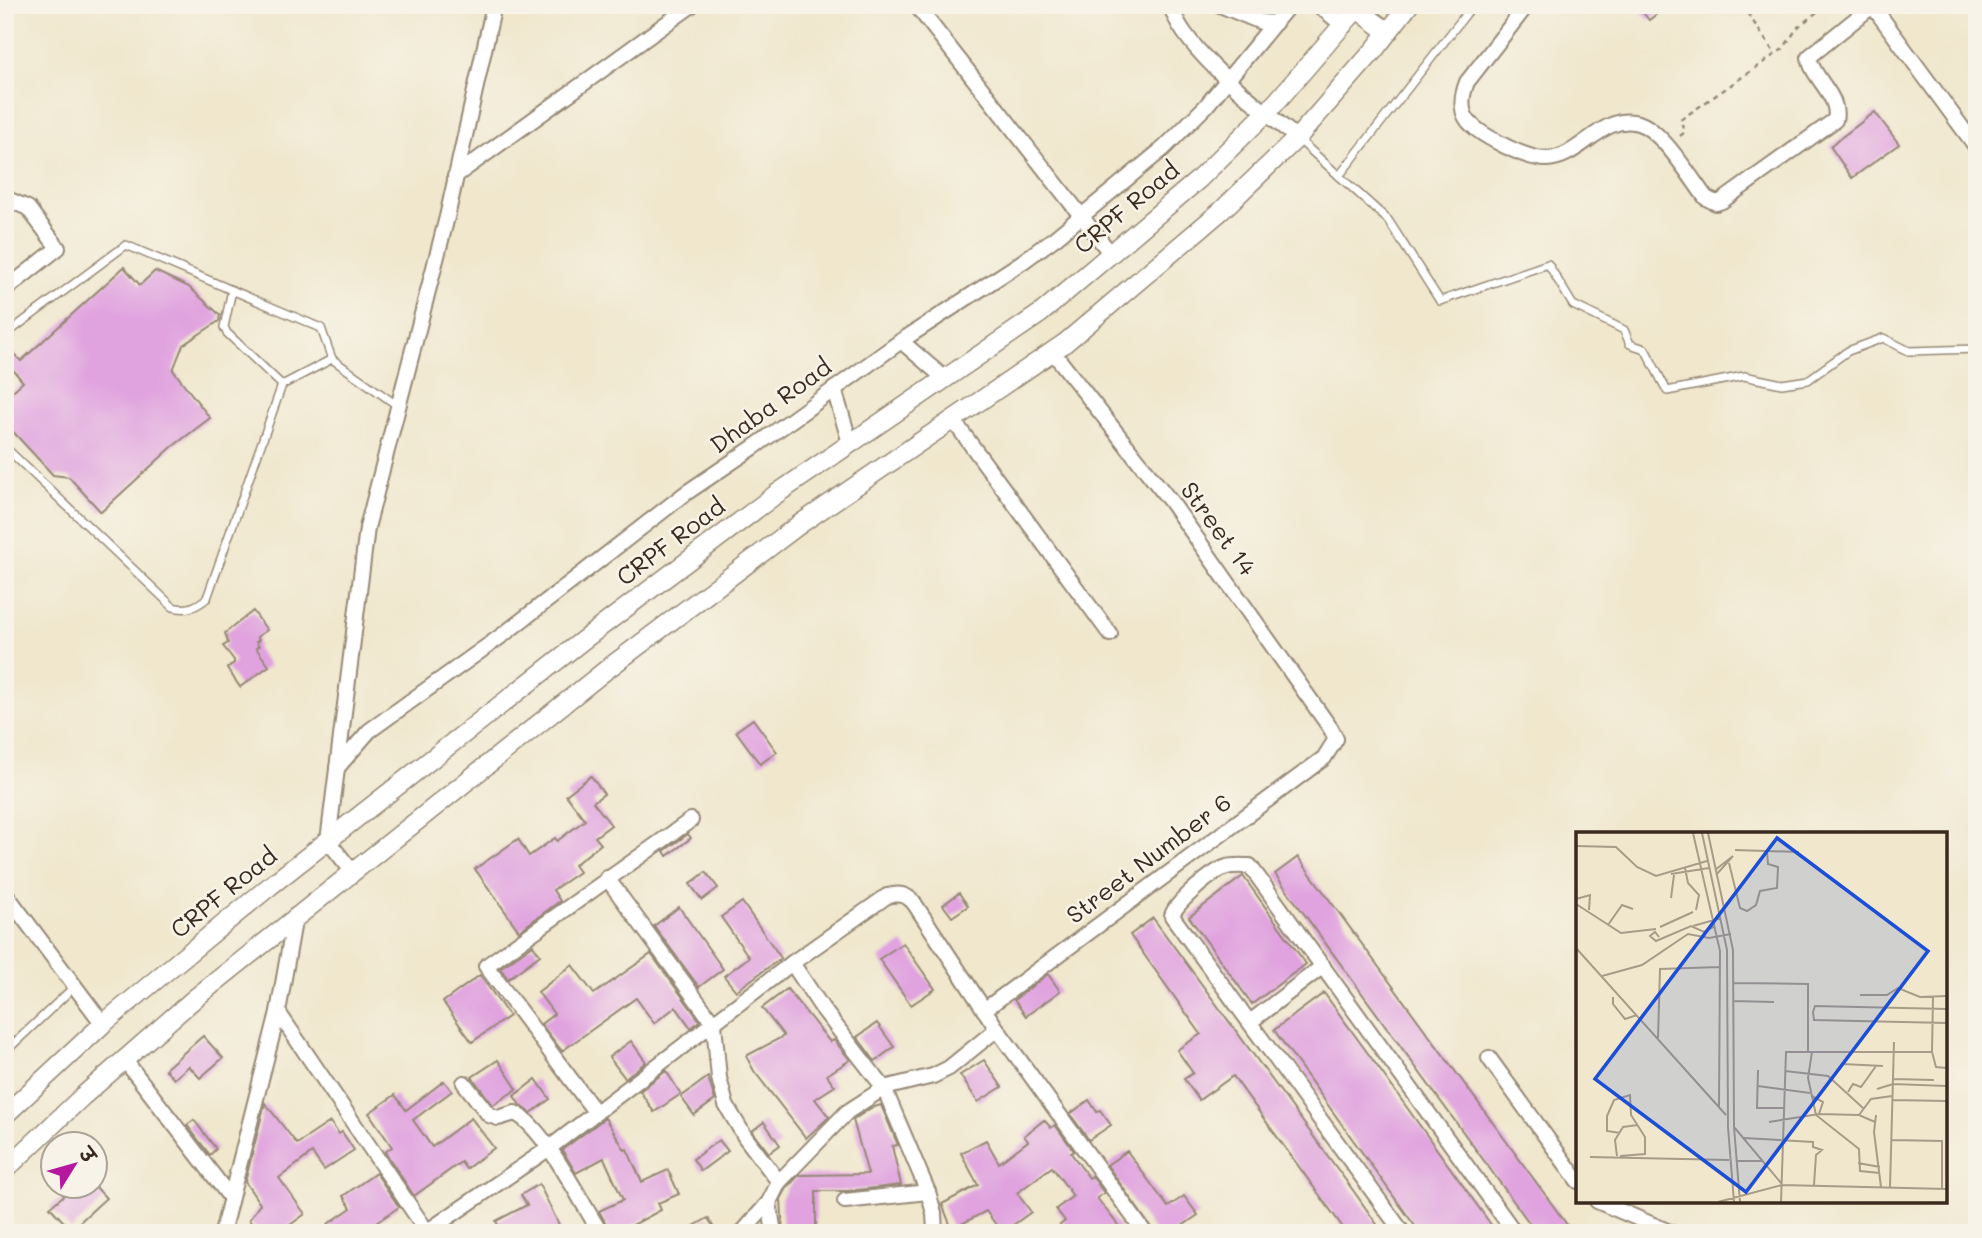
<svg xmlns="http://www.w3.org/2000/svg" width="1982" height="1238" viewBox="0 0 1982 1238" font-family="Mali,'Playpen Sans Deva',sans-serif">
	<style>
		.building { fill: #e0a3df }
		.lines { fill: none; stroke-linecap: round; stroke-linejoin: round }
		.service-casing { stroke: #968876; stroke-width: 10 }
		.minor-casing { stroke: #968876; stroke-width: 18 }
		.tertiary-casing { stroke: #968876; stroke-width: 21 }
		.path { stroke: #968876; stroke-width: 2.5; stroke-dasharray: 5 5; stroke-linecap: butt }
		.service { stroke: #fff; stroke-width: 7 }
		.minor { stroke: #fff; stroke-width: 14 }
		.tertiary { stroke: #fff; stroke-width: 18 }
		.labels { text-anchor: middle; stroke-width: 5; stroke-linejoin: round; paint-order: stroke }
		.street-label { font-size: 24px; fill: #3b2a1e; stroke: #f7f3e8 }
		.inset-road { fill: none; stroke: #a89b87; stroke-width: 2 }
		.view { fill: #1d4ed8; fill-opacity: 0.15; stroke: #1d4ed8; stroke-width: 3.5 }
		.inset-edge { fill: none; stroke: #3b2a1e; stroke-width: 3.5 }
	</style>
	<rect width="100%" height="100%" fill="#f7f3e8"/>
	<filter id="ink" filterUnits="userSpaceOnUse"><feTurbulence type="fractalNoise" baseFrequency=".0143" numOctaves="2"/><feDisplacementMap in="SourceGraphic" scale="14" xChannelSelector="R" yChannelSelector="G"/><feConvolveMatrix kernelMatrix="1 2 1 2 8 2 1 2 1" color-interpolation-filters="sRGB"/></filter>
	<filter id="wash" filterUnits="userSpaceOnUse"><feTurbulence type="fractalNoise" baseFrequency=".00686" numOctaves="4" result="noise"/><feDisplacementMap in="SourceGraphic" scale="28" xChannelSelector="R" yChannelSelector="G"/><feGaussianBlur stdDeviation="1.57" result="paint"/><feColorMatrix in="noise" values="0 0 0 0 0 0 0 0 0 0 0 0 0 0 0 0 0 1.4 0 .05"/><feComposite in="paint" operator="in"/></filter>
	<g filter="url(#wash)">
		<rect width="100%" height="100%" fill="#f0e7cd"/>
		<g id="blocks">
			<!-- building -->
			<g class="building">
				<polygon points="1637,5 1668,5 1649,20"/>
				<polygon points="1875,112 1899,144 1852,178 1830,146"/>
				<polygon points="124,267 140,285 155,271 189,287 220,315 219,321 183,345 173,370 210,418 172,447 101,512 69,477 53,475 5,423 5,398 23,382 5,360 13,353 21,361"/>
				<polygon points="253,611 267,630 257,637 259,640 256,642 259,646 256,648 269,666 240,687 227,668 234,663 234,660 223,646 228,643 225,633"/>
				<polygon points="753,719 777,752 760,764 736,731"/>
				<polygon points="591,776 604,794 593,802 611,825 595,837 601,844 574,865 579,872 553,890 560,901 519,931 475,869 518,839 529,856 555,838 557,841 585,820 566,795"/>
				<polygon points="688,834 691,838 667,856 664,851"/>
				<polygon points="1298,857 1469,1090 1573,1233 1537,1233 1533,1228 1275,874"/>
				<polygon points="706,872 718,888 702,900 690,884"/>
				<polygon points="1243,876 1306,964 1252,1004 1189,917"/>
				<polygon points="959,893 968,906 952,917 943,905"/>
				<polygon points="742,902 781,958 736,991 724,976 749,957 721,917"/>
				<polygon points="679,907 723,969 699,987 654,926"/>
				<polygon points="1153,918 1355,1193 1383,1233 1347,1233 1233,1076 1199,1100 1184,1079 1193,1073 1177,1050 1201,1034 1130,935"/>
				<polygon points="903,943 935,989 911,1005 879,959"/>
				<polygon points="533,945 540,955 508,979 500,968"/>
				<polygon points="651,954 700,1021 691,1028 676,1007 654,1023 636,998 562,1051 541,1024 554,1014 538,992 572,965 594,994"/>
				<polygon points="1048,974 1060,991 1026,1016 1014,1000"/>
				<polygon points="480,975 509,1016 472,1042 443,1002"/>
				<polygon points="787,989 830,1042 834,1040 850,1060 827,1075 835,1086 815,1099 829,1117 806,1138 754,1071 746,1056 784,1036 762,1008"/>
				<polygon points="1324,993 1367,1052 1497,1233 1420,1233 1274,1030"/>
				<polygon points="877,1023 894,1047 875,1061 857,1037"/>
				<polygon points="203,1036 223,1058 200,1078 189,1066 174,1079 165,1069"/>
				<polygon points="631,1041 646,1062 625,1078 609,1057"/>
				<polygon points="498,1060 517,1089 493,1105 472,1077"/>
				<polygon points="984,1060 1002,1087 978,1102 960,1075"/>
				<polygon points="666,1071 681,1094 654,1112 640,1091"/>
				<polygon points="708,1077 715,1100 694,1115 681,1097"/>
				<polygon points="536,1079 550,1099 531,1113 520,1105 514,1096"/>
				<polygon points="444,1081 452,1091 413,1120 432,1147 471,1118 494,1148 466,1169 461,1162 414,1196 385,1152 392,1147 369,1113 395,1095 406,1110"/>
				<polygon points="1089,1100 1097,1112 1100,1110 1111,1125 1089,1140 1070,1114"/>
				<polygon points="265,1103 297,1144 330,1122 339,1134 342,1132 354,1150 324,1170 312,1153 279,1178 305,1214 279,1233 259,1233 249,1220 260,1204 245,1182"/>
				<polygon points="881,1105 898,1145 892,1146 901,1185 848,1191 816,1191 816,1233 783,1233 781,1199 787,1188 799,1175 868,1174 853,1120 871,1108"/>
				<polygon points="605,1118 625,1150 627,1149 642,1182 668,1170 679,1194 658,1203 661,1210 618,1233 611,1233 599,1211 623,1200 604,1158 576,1173 562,1150"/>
				<polygon points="194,1120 216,1149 210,1155 187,1125"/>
				<polygon points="1044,1120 1051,1128 1055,1125 1074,1151 1071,1153 1089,1178 1092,1176 1104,1193 1097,1198 1124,1233 1050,1233 1065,1221 1056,1209 1073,1196 1052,1167 1017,1193 1031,1212 1002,1233 986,1211 952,1229 942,1204 978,1185 961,1153 986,1140 999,1163 1028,1141 1024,1136"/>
				<polygon points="764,1122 780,1145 769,1153 752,1131"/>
				<polygon points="719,1140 728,1151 701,1171 693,1159"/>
				<polygon points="1127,1151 1168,1207 1184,1196 1198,1215 1172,1233 1155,1233 1107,1165"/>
				<polygon points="376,1173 399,1207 361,1233 333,1233 328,1224 351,1208 343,1196"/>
				<polygon points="539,1184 563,1233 502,1233 496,1221 527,1205 521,1195"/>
				<polygon points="75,1186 95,1186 106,1198 71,1230 50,1207"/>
				<polygon points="708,1218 717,1233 682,1233"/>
			</g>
		</g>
	</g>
	<g filter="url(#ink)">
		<use href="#blocks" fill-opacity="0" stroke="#968876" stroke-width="2"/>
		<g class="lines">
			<!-- service casing -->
			<g class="service-casing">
				<g id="service">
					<polyline points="1297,138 1388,220 1440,301 1548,264 1573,305 1624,330 1630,344 1645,349 1667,391 1744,376 1782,384 1808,380 1848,351 1883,338 1909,351 1977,349"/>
					<polyline points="1339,176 1473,5"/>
					<polyline points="232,290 224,327 227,333 282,385"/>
					<polyline points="5,335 126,245 321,328 332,359 398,406"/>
					<path d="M5,447l168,160c14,4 23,0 34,-9l75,-213 50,-26"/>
					<polyline points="5,1052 75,986"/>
				</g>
			</g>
			<!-- minor casing -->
			<g class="minor-casing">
				<g id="minor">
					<polyline points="916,5 1111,254"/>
					<path d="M1171,5c9,43 92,105 126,133"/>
					<polyline points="1220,5 1261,22 1275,23"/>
					<polyline points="1318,5 1344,26"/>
					<path d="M1527,5l-60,77c-6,15 -8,33 6,44 9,9 21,14 32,20 12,6 27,13 41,13 34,0 56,-46 92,-36 23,6 53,55 68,75l10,5 6,-2 113,-81c6,-24 -23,-41 -26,-63l63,-51"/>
					<polyline points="1872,5 1977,148"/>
					<polyline points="455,176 692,5"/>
					<polyline points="5,198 28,208 58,248 5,290"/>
					<polyline points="901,341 944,378"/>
					<polyline points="834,389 850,443"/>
					<polyline points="953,420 1110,634"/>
					<polyline points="337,768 369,731 504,634 686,493 754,447 901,341 1022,262 1055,238 1164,148 1206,106 1289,5"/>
					<polyline points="352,871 328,841 367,528 447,217 494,5"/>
					<polyline points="607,878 714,1024 719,1078 726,1105 745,1137 779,1182"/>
					<polyline points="5,893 103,1024"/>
					<polyline points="792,963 822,1008 884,1088 928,1192 934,1213 935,1233"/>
					<polyline points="984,1010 1324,758 1336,739 1331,729 1171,502 1052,351"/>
					<polyline points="278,1012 428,1233"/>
					<polyline points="1250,1022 1323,966"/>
					<polyline points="1489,1058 1578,1181"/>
					<polyline points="124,1059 230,1197"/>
					<path d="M464,1083l25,32 9,3 17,-5c30,15 66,90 86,120"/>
					<polyline points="596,1113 486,966 691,820"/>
					<polyline points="845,1201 928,1192"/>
					<polyline points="1597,1201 1672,1233"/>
					<polyline points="769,1202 774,1233"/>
					<polyline points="222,1233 278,1012 295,916"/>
					<path d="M425,1233l123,-84 244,-186 95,-67c13,-3 19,-2 27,7l83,126 148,204"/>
					<polyline points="742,1233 769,1202 779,1182 847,1112 884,1088 933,1076 949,1068 997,1029"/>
					<path d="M1403,1233l-231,-317c2,-12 42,-46 55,-49 6,-2 16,-1 23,-1l265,367"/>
				</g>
			</g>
			<!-- tertiary casing -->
			<g class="tertiary-casing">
				<g id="tertiary">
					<polyline points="1357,9 1388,32"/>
					<polyline points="5,1115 103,1024 169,969 270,886 582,641 775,495 1041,313 1198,180 1272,107 1360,5"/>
					<polyline points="5,1170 83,1096 194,999 606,670 800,524 1065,343 1221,211 1297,138 1375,49 1409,5"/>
				</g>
			</g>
			<!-- path -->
			<g class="path">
				<polyline points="1742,5 1773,51 1772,57"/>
				<polyline points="1680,136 1685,132 1680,120 1783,49 1798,27 1826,5"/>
			</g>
			<!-- service -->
			<use href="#service" class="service"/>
			<!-- minor -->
			<use href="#minor" class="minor"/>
			<!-- tertiary -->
			<use href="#tertiary" class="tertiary"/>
		</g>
	</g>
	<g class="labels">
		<!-- street labels -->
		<g class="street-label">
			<text transform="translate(1127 208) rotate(-40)" y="8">CRPF Road</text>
			<text transform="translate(771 406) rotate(-36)" y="8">Dhaba Road</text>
			<text transform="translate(1218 529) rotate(54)" y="8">Street 14</text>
			<text transform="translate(671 542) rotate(-37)" y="8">CRPF Road</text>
			<text transform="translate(1149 859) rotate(-37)" y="8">Street Number 6</text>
			<text transform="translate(224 893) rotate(-39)" y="8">CRPF Road</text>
		</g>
	</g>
	<!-- overview -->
	<g transform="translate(1576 832)">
		<rect width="371" height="371" fill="#f0e7cd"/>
		<path class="inset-road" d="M117,1l27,118 -1,157M126,1l25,117 1,177 6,75M132,1l25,117 1,177 6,75M0,14l40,1 21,20 19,9 51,-15M159,18l64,2M153,31l11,45 7,3 9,-6 4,-14 17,-3 1,-21 -10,-3 -1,-12M109,36l3,15 11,12 -3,15M139,38l18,-14 -17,19M95,42l38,-6M95,66l3,-23M0,67l14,-4 -1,15M0,72l45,29 35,-4M32,93l14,-20 11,4M117,94l28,-8M84,95l33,-15M83,105l-4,-5 -5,4 6,5 35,-15 13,6 11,-6M0,116l150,167M26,144l40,-11 46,-31 21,4 22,-4M158,151l74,1v68M284,163h27l11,-7 22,9 27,-1M37,165v7l12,15 12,-4M357,165l-1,55 4,15 11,1M157,169l41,1M371,177l-132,-3 -2,6 1,8 133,3M82,206l2,-69 60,-2M236,220l-4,26 8,37 43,34 1,22 20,2M182,238l-1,38h28M209,239l43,5 35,32M256,247l11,-15 40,2M317,247l41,1M182,254l52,7M301,257l16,-5 54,2M272,260l5,-8 8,3 15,-21M317,268l54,1M243,282l40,1 16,7M283,283l12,-16 21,-3M300,283l-2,17 7,55M193,290l50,-8 4,-12 -11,-6M158,295l47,56M44,301l-13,-2v-15l7,-16 16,-5 1,20 14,22v17l-25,2M168,306l69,4v5l9,3 -6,5 -2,30M316,308l50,1v48M41,324l-2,-16 8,-13 15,-2M14,325l139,3M160,329h26M282,331l22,4M314,355l4,-145M142,370l64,-17 165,4M205,370l5,-150h146"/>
		<path class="view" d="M201,6l151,113 -182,241 -151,-113z"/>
		<rect width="371" height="371" class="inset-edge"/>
	</g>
	<!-- margin -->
	<rect width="1982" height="1238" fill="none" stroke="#f7f3e8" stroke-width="28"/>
	<!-- north arrow -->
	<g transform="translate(74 1165) rotate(53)"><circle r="33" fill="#f7f3e8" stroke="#aca397" stroke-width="2"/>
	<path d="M0-5L12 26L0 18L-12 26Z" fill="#b5179e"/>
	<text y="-10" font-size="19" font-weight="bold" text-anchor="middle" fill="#3b2a1e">उ</text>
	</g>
</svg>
